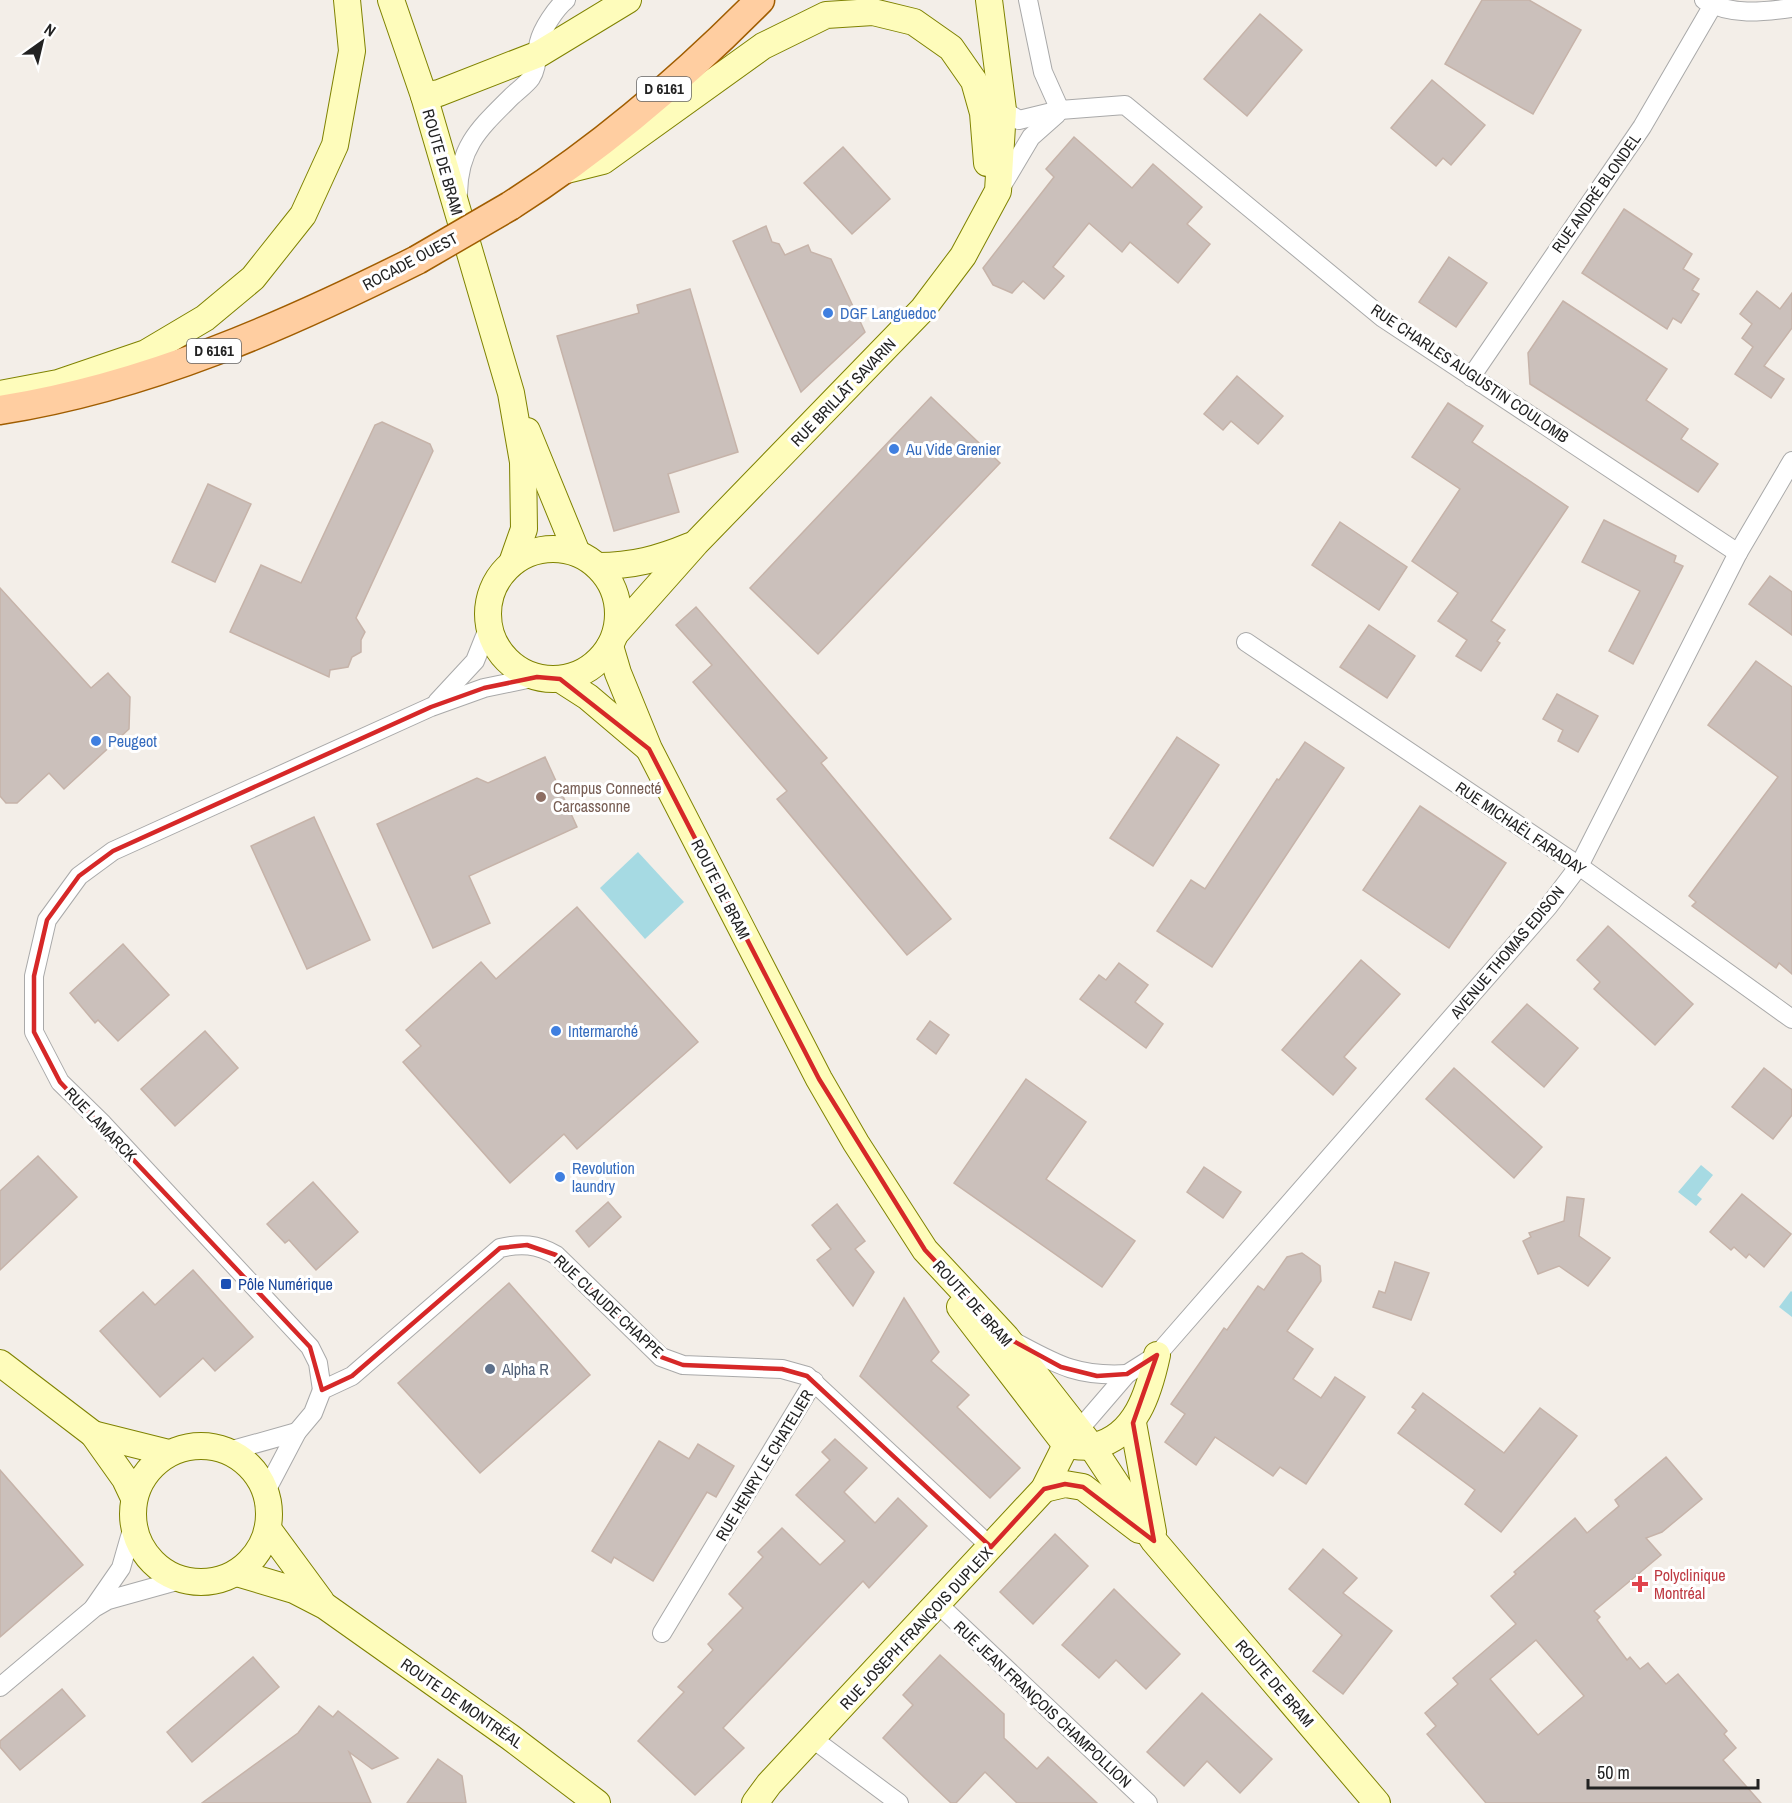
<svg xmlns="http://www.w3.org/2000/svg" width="1792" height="1803" viewBox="0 0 1792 1803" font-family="'Archivo Narrow',sans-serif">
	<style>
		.water { fill: #a6dae3 }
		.building { fill: #cbc0bb; stroke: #c6b3a9; stroke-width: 1.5; fill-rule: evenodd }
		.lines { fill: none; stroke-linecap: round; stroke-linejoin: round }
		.minor-casing { stroke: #a9a9a9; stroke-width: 20 }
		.secondary-casing { stroke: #7f8200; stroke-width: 28 }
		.primary-casing { stroke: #a05d00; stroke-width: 31 }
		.minor { stroke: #fff; stroke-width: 18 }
		.secondary { stroke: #fefcbb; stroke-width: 26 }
		.primary { stroke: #ffcea1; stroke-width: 28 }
		.primary-bridge-casing { stroke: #a05d00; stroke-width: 31; stroke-linecap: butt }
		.primary-bridge { stroke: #ffcea1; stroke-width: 28 }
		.marked { fill: none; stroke: #d62828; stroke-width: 4.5; stroke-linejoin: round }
		.shop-dot { fill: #3f7fe0; stroke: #fff; stroke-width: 2 }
		.education-dot { fill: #8d6e63; stroke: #fff; stroke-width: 2 }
		.transit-dot { fill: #1a4fb4; stroke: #fff; stroke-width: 2 }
		.service-dot { fill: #5c6f8a; stroke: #fff; stroke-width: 2 }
		.health-dot { fill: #e0444e; stroke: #fff; stroke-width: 2 }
		.labels { text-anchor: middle; stroke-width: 6; stroke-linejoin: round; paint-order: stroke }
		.shield { fill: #fff; stroke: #646464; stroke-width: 1.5 }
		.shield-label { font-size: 15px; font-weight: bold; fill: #222 }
		.street-label { font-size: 16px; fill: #222; stroke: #fff }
		.shop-label { font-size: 16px; fill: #366cbe; stroke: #fff; text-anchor: start }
		.education-label { font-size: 16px; fill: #785e54; stroke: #fff; text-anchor: start }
		.transit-label { font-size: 16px; fill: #164399; stroke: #fff; text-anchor: start }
		.service-label { font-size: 16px; fill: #4e5e75; stroke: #fff; text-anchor: start }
		.health-label { font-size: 16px; fill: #be3a42; stroke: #fff; text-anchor: start }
	</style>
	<rect width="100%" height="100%" fill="#f3eee8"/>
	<!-- water -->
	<g class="water">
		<polygon points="638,852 684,902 645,939 600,888"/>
		<polygon points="1701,1165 1713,1175 1697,1195 1702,1199 1696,1206 1678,1192"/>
		<polygon points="1791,1291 1792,1292 1792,1317 1779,1307"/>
	</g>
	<!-- building -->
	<g class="building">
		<polygon points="1482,0 1529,0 1581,30 1533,114 1445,64"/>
		<polygon points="1260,14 1302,50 1247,116 1204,79"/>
		<polygon points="1432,80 1485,125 1451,165 1443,158 1436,166 1391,128"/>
		<polygon points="1074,137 1132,188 1153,164 1202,207 1187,224 1210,244 1178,283 1130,242 1122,252 1089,223 1053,267 1064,276 1044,299 1023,281 1012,293 993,285 983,268 1054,177 1046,169"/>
		<polygon points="843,147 890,199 852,234 804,183"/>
		<polygon points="1624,209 1692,254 1683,269 1699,279 1692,290 1699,294 1681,323 1673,318 1667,329 1582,273"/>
		<polygon points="766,226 772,242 779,244 785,255 808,245 811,252 831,259 865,332 801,392 733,241"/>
		<polygon points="1449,257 1487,283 1456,327 1419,302"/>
		<polygon points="690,289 738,452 668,474 679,512 614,531 557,336 639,313 637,305"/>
		<polygon points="1757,291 1780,309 1792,293 1792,328 1764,366 1784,379 1771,398 1735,374 1753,347 1742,338 1752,324 1740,314"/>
		<polygon points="1563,301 1667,369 1646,400 1688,429 1681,439 1718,464 1698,492 1530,384 1528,353"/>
		<polygon points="1237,376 1283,416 1258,444 1231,421 1223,430 1204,414"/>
		<polygon points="931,397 1000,463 818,654 750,588"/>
		<polygon points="1448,403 1483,426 1472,442 1568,507 1491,621 1505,630 1497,641 1500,643 1481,671 1456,656 1467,640 1438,621 1458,593 1412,561 1460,489 1412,457"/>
		<polygon points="382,422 430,444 433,451 356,618 365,632 361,640 361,652 352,657 348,667 330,670 329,677 230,632 261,565 301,583 375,425"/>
		<polygon points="208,484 251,504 215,582 172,562"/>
		<polygon points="1604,520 1676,556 1674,562 1683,566 1633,664 1609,651 1640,591 1582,562"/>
		<polygon points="1340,522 1407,567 1379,610 1312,565"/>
		<polygon points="1770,576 1792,592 1792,635 1749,604"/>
		<polygon points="0,588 91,688 108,673 130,697 129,729 64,789 49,773 17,803 6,803 0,796"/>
		<polygon points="696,607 827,758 821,763 951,919 907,955 777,799 787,791 693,682 712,665 676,625"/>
		<polygon points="1369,625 1415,656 1387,698 1340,667"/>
		<polygon points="1756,661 1792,687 1792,974 1779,963 1776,968 1692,906 1696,902 1689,896 1778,777 1708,725"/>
		<polygon points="1557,694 1598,716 1578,752 1558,741 1563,730 1543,719"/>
		<polygon points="1177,737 1219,765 1153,866 1110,838"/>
		<polygon points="1305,742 1344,768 1212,967 1157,931 1191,880 1205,889 1277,779 1279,780"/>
		<polygon points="545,757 577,827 469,876 490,923 433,948 377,824 477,778 488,783"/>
		<polygon points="1420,806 1506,863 1449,948 1363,890"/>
		<polygon points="314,817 370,940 307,969 251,846"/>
		<polygon points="577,907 698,1042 577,1149 564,1134 510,1183 403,1062 421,1046 406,1030 481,962 496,979"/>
		<polygon points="1608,926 1693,1004 1655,1045 1594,989 1600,982 1577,960"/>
		<polygon points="123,944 169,995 118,1041 98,1020 95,1023 70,993"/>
		<polygon points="1361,960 1400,994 1344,1057 1356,1068 1333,1095 1282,1050"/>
		<polygon points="1119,963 1148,985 1135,1002 1163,1024 1146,1048 1080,999 1099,975 1106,980"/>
		<polygon points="1527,1004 1578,1048 1544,1087 1492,1042"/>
		<polygon points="930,1021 949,1035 936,1054 917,1039"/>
		<polygon points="205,1031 238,1068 175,1126 141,1089"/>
		<polygon points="1454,1068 1542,1147 1514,1178 1426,1099"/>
		<polygon points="1764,1068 1792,1090 1792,1115 1773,1139 1732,1107"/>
		<polygon points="1026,1079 1086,1122 1046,1179 1135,1241 1102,1287 954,1183"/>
		<polygon points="38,1156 77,1197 0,1270 0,1191"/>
		<polygon points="1204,1167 1241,1192 1223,1218 1187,1192"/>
		<polygon points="313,1182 358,1232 316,1270 289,1240 285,1243 267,1224"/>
		<polygon points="1742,1194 1791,1234 1764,1267 1749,1254 1746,1258 1734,1247 1731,1250 1710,1232"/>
		<polygon points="1567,1197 1584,1199 1579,1236 1610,1258 1588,1286 1559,1266 1538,1274 1523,1241 1531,1237 1529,1233 1564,1221"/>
		<polygon points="608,1202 621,1217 589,1247 576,1231"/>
		<polygon points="837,1204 865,1241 855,1249 874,1272 853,1306 817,1260 831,1249 812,1225"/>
		<polygon points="1302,1253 1320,1266 1321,1281 1287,1331 1313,1349 1293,1379 1321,1398 1335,1377 1365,1397 1306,1484 1280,1467 1273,1476 1215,1437 1196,1465 1165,1442 1185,1414 1171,1404 1224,1328 1227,1330 1258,1286 1264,1290 1287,1257"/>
		<polygon points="1395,1262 1429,1273 1411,1320 1373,1307 1379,1291 1385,1293"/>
		<polygon points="193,1270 253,1337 215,1371 203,1358 160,1397 100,1331 143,1292 155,1305"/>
		<polygon points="509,1283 590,1375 480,1473 398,1383"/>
		<polygon points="904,1298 939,1352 931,1361 969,1395 957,1407 1020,1468 990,1498 860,1376"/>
		<polygon points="1423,1393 1504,1453 1540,1408 1577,1436 1501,1532 1465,1504 1475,1490 1398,1433 1416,1410 1412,1407"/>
		<polygon points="835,1439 867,1468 844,1492 875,1523 898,1498 927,1526 869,1588 863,1581 723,1728 744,1748 695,1795 638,1741 684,1692 678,1687 713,1650 708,1644 743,1608 729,1594 763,1557 758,1552 782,1528 820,1565 845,1541 796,1495 830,1460 822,1452"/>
		<polygon points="659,1441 689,1459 698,1444 734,1466 716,1497 707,1492 653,1581 614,1557 611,1563 592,1551"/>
		<path d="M1666,1457l36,42 -40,33 -16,6 15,17 -67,56 6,6 -3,3 30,40 3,-3 10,12 8,-6 18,21 12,-10 49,57 -3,3 12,14 -13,12 38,43h-275l-59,-69 9,-8 -11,-13 33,-29 -5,-6 63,-54 -25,-28 25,-22 -2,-2 61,-54 12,15 32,-27 -4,-6zM1536,1640l48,56 -46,39 -48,-56z"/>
		<polygon points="0,1470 83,1565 0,1637"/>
		<polygon points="1055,1534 1088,1566 1033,1624 1000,1592"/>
		<polygon points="1323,1549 1357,1578 1343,1593 1392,1631 1343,1694 1313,1671 1342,1635 1289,1589"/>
		<polygon points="1114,1589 1180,1654 1146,1689 1116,1660 1099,1678 1062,1645"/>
		<polygon points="940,1655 1004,1714 1004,1738 1037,1769 1048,1757 1097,1803 1017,1803 985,1772 956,1803 951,1803 883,1738 913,1705 903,1695"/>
		<polygon points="253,1657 279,1687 192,1762 167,1732"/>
		<polygon points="62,1689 85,1716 20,1770 0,1747 0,1741"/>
		<polygon points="1202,1693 1272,1759 1240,1793 1207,1761 1184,1786 1147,1752"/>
		<polygon points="319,1706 333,1717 338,1711 398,1758 372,1769 349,1752 371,1803 202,1803 298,1733"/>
		<polygon points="438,1759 462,1776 466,1803 407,1803"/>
	</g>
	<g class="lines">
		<!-- minor casing -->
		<g class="minor-casing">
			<g id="minor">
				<polyline points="1028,0 1043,72 1060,110"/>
				<path d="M1704,0c27,16 58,12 88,8"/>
				<polyline points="1003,110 1019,120 1060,110 1125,105 1383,318 1738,553"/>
				<polyline points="1000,189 1031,137 1057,114"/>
				<path d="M458,193c1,-47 22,-65 53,-96 6,-6 15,-12 20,-19 7,-11 5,-24 8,-36 3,-13 17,-34 27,-42"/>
				<polyline points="1471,377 1642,127 1713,5"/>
				<polyline points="1246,642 1579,866 1792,1019"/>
				<polyline points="437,702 475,661 489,626"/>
				<path d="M1013,1341c43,23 63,36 114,33"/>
				<polyline points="322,1390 318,1363 310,1347 103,1124 60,1082 34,1032 34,976 47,920 79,876 113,851 431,707 484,688 537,677"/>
				<polyline points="1071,1439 1127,1374 1157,1355 1548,907 1579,866 1738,553 1792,461"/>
				<polyline points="229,1451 297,1432"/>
				<path d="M266,1491l31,-59 16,-19 9,-23 30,-14 148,-128c21,-5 37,-4 56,7l105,102 22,8 99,4 25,7 184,171"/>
				<polyline points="938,1604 1148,1803"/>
				<polyline points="94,1607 121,1568 133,1526"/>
				<polyline points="662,1633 814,1381"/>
				<polyline points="0,1687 94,1608 108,1600 180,1580"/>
				<polyline points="813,1739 899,1803"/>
			</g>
		</g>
		<!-- secondary casing -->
		<g class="secondary-casing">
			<g id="secondary">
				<polyline points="391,0 424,96 511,393 523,462 524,529 512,563"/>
				<polyline points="424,96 439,93 539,54 628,0"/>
				<polyline points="563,171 603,161 763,46 826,15 873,12 914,22 951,48 974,81 983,113 987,163"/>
				<polyline points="0,394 58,383 146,353 205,318 253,278 303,215 335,145 352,51 347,0"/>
				<polyline points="527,431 577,553"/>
				<circle cx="553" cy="614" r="65"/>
				<path d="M598,566c34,0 61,-7 92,-20"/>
				<polyline points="616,633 696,543 923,309 963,256 998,191 1003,110 989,0"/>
				<polyline points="610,646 618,673 649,749 819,1079 856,1143 925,1250 1006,1337 1092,1447 1154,1541 1377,1803"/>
				<polyline points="560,679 588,697 647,747"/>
				<path d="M960,1307l106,138c9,1 20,3 28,1 42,-9 55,-54 63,-91"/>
				<polyline points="0,1363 93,1434 125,1479 134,1498"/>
				<polyline points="1133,1423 1153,1532"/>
				<polyline points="93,1434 169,1453"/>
				<circle cx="201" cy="1514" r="68"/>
				<polyline points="1044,1489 1065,1484 1083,1487 1139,1530"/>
				<polyline points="268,1529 321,1601"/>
				<polyline points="237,1573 294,1590 325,1606 510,1737 597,1803"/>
				<polyline points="755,1803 769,1784 1044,1489 1066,1445"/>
			</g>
		</g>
		<!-- primary casing -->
		<g class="primary-casing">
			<g id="primary">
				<path d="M510,206c91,-58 174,-129 250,-206"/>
				<path d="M0,410c147,-23 285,-84 417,-150"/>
			</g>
		</g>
		<!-- minor -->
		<use href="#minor" class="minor"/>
		<!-- secondary -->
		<use href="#secondary" class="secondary"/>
		<!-- primary -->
		<use href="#primary" class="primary"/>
		<!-- primary-bridge casing -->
		<g class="primary-bridge-casing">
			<polyline id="primary-bridge" points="417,260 510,206"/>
		</g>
		<!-- primary-bridge -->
		<use href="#primary-bridge" class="primary-bridge"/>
	</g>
	<!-- marked area -->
	<path class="marked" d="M537,677l23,2 89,70 170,330 106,171 81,87 55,30 36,9 30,-2 30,-19 -24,68 21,118 -71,-54 -18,-3 -21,5 -53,58 -184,-171 -25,-7 -99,-4 -22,-8 -105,-102 -29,-10 -27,3 -148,128 -30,14 -12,-43 -250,-265 -26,-50v-56l13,-56 32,-44 34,-25 318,-144 53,-19z"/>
	<!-- markers -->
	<g class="shop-dot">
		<circle cx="828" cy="313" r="6"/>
		<circle cx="894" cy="449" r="6"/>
		<circle cx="96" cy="741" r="6"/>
		<circle cx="556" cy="1031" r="6"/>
		<circle cx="560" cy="1177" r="6"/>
	</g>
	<circle class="education-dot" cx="541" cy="797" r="6"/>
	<rect class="transit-dot" x="220" y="1278" width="12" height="12" rx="3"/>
	<circle class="service-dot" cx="490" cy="1369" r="6"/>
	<path class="health-dot" d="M1637 1575h6v6h6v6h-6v6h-6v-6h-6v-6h6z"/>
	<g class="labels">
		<!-- shield labels -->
		<g class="shield">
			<rect x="637" y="77" width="54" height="24" rx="4.5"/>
			<rect x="187" y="339" width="54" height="24" rx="4.5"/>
		</g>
		<g class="shield-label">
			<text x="664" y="94">D 6161</text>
			<text x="214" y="356">D 6161</text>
		</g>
		<!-- street labels -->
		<g class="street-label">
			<text transform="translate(443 162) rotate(74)" y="6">ROUTE DE BRAM</text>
			<text transform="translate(1596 193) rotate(-55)" y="6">RUE ANDRÉ BLONDEL</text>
			<text transform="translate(410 261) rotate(-28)" y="6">ROCADE OUEST</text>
			<text transform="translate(1470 373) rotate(34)" y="6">RUE CHARLES AUGUSTIN COULOMB</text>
			<text transform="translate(843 392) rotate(-46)" y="6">RUE BRILLÂT SAVARIN</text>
			<text transform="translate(1521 828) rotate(34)" y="6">RUE MICHAËL FARADAY</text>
			<text transform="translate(721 889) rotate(63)" y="6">ROUTE DE BRAM</text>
			<text transform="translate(1507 952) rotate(-50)" y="6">AVENUE THOMAS EDISON</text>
			<text transform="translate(101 1124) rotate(46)" y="6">RUE LAMARCK</text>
			<text transform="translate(973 1303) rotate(48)" y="6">ROUTE DE BRAM</text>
			<text transform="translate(609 1306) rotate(43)" y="6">RUE CLAUDE CHAPPE</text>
			<text transform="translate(764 1465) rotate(-59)" y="6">RUE HENRY LE CHATELIER</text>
			<text transform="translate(916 1628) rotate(-47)" y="6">RUE JOSEPH FRANÇOIS DUPLEIX</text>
			<text transform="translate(1275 1683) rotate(49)" y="6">ROUTE DE BRAM</text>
			<text transform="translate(462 1703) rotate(35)" y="6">ROUTE DE MONTRÉAL</text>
			<text transform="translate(1043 1704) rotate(43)" y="6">RUE JEAN FRANÇOIS CHAMPOLLION</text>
		</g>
		<!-- shop labels -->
		<g class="shop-label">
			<text x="840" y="319">DGF Languedoc</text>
			<text x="906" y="455">Au Vide Grenier</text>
			<text x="108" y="747">Peugeot</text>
			<text x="568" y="1037">Intermarché</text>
			<text x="572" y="1174">Revolution<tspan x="572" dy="18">laundry</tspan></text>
		</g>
		<!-- education labels -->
		<g class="education-label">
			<text x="553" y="794">Campus Connecté<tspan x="553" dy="18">Carcassonne</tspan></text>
		</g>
		<!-- transit labels -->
		<g class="transit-label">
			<text x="238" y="1290">Pôle Numérique</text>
		</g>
		<!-- service labels -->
		<g class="service-label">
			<text x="502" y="1375">Alpha R</text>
		</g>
		<!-- health labels -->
		<g class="health-label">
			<text x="1654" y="1581">Polyclinique<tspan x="1654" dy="18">Montréal</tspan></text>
		</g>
	</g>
	<!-- north arrow -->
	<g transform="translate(42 42) rotate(34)" stroke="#ffffff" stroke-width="4.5" paint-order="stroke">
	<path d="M0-4.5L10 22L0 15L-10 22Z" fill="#222222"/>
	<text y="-9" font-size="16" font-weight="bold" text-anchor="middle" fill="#222222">N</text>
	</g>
	<!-- scale -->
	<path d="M1588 1779v9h170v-9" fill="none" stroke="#222222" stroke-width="3"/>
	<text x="1597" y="1779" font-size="18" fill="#222222" stroke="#ffffff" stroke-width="4.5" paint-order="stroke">50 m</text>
</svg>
